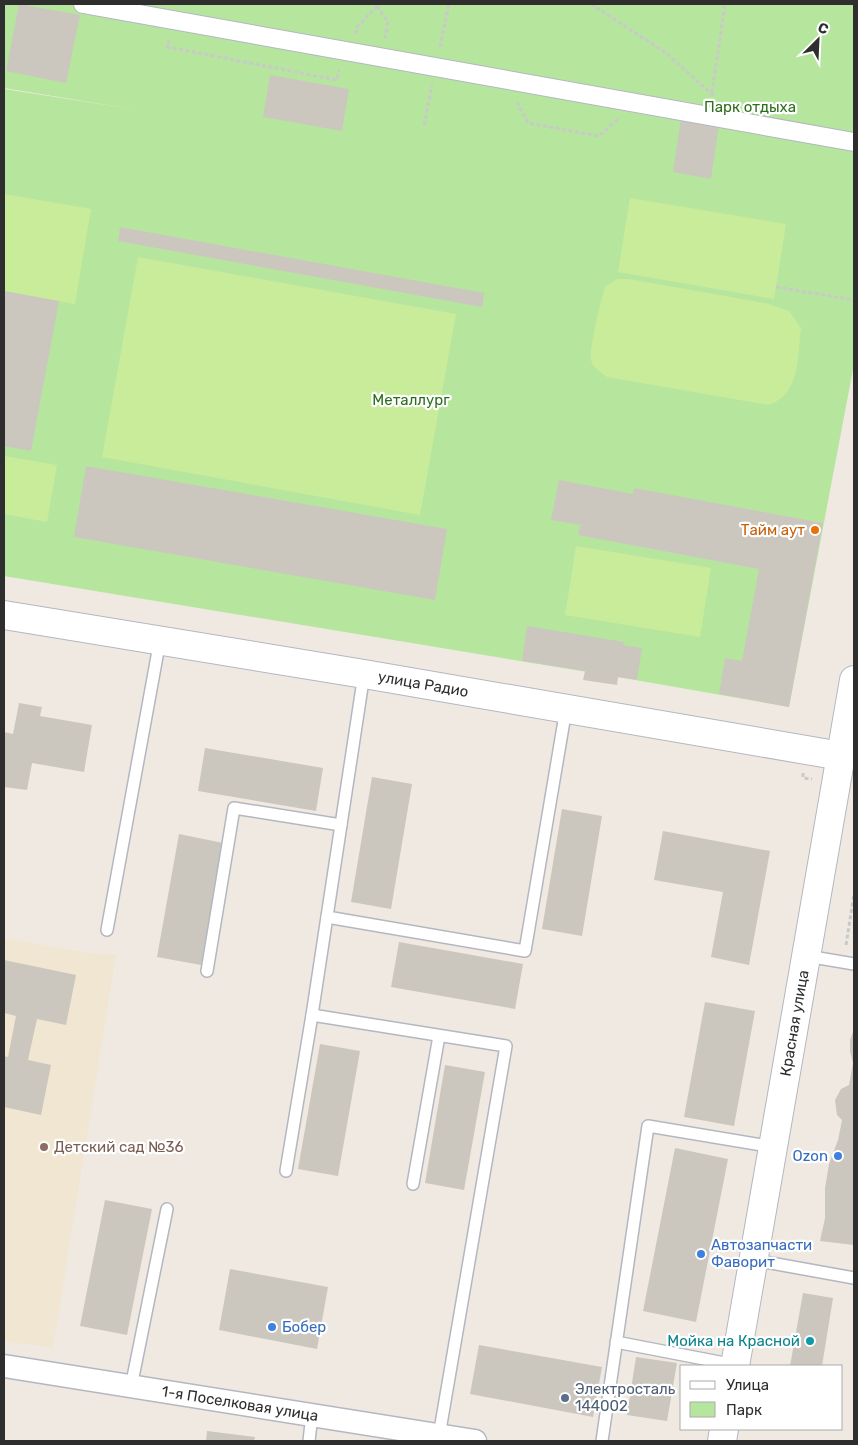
<svg xmlns="http://www.w3.org/2000/svg" width="858" height="1445" viewBox="0 0 858 1445" font-family="Rubik,sans-serif">
	<style>
		.education { fill: #f0e6d1 }
		.green { fill: #b6e59e }
		.pitch { fill: #c9ec9a }
		.building { fill: #cbc7bf }
		.lines { fill: none; stroke-linecap: round; stroke-linejoin: round }
		.service-casing { stroke: #b4b7c1; stroke-width: 14 }
		.pedestrian-casing { stroke: #b4b7c1; stroke-width: 20 }
		.minor-casing { stroke: #b4b7c1; stroke-width: 25 }
		.secondary-casing { stroke: #b4b7c1; stroke-width: 30 }
		.path { stroke: #c9c9c9; stroke-width: 3; stroke-dasharray: 4 2.5; stroke-linecap: butt }
		.service { stroke: #fff; stroke-width: 11 }
		.pedestrian { stroke: #fff; stroke-width: 18 }
		.minor { stroke: #fff; stroke-width: 22 }
		.secondary { stroke: #fff; stroke-width: 28 }
		.food-dot { fill: #e8710a; stroke: #fff; stroke-width: 2 }
		.education-dot { fill: #8d6e63; stroke: #fff; stroke-width: 2 }
		.shop-dot { fill: #3f7fe0; stroke: #fff; stroke-width: 2 }
		.culture-dot { fill: #0f9aa8; stroke: #fff; stroke-width: 2 }
		.service-dot { fill: #5c6f8a; stroke: #fff; stroke-width: 2 }
		.labels { text-anchor: middle; stroke-width: 4.5; stroke-linejoin: round; paint-order: stroke }
		.park-label { font-size: 15px; fill: #2c6e1b; stroke: #fff }
		.food-label { font-size: 15px; fill: #c56008; stroke: #fff; text-anchor: end }
		.street-label { font-size: 15px; fill: #2e2e2e; stroke: #fff }
		.education-label { font-size: 15px; fill: #785e54; stroke: #fff; text-anchor: start }
		.shop-label { font-size: 15px; fill: #366cbe; stroke: #fff; text-anchor: start }
		.culture-label { font-size: 15px; fill: #0d838f; stroke: #fff; text-anchor: end }
		.service-label { font-size: 15px; fill: #4e5e75; stroke: #fff; text-anchor: start }
	</style>
	<rect width="100%" height="100%" fill="#efe9e1"/>
	<!-- education -->
	<polygon class="education" points="4,938 95,954 116,954 53,1348 4,1341"/>
	<!-- green -->
	<polygon class="green" points="4,4 854,4 854,364 789,707 618,677 4,576 4,89 138,110 4,88"/>
	<!-- pitch -->
	<g class="pitch">
		<polygon points="4,194 91,209 75,304 4,291"/>
		<polygon points="630,198 786,224 774,299 618,272"/>
		<polygon points="138,257 456,314 420,515 102,457"/>
		<path d="M617,279h12l140,25 20,7 12,17c-4,29 0,65 -32,77l-162,-28c-5,-4 -14,-9 -16,-17 -2,-11 10,-61 14,-73z"/>
		<polygon points="4,456 57,465 47,522 4,514"/>
		<polygon points="576,546 711,568 700,637 565,615"/>
	</g>
	<!-- building -->
	<g class="building">
		<polygon points="19,4 80,15 66,83 6,71"/>
		<polygon points="270,75 349,89 342,131 263,117"/>
		<polygon points="681,118 719,124 711,179 673,172"/>
		<polygon points="120,227 484,293 482,307 118,241"/>
		<polygon points="4,291 59,301 31,451 4,446"/>
		<polygon points="86,466 447,529 435,600 74,537"/>
		<polygon points="559,480 633,494 634,488 823,523 789,707 719,694 725,658 742,661 759,569 578,535 580,525 551,520"/>
		<polygon points="527,626 624,642 623,645 642,648 637,680 618,677 617,685 583,680 585,671 522,661"/>
		<polygon points="19,703 42,707 40,716 92,725 84,772 32,763 27,790 4,787 4,732 13,734"/>
		<polygon points="205,748 323,768 316,811 198,791"/>
		<polygon points="372,777 412,784 391,909 351,902"/>
		<polygon points="562,809 602,816 582,936 542,929"/>
		<polygon points="663,831 770,851 749,965 711,957 723,892 654,880"/>
		<polygon points="179,834 223,843 201,965 157,957"/>
		<polygon points="399,942 523,964 515,1009 391,987"/>
		<polygon points="4,960 76,975 66,1025 37,1019 28,1060 51,1065 41,1115 4,1107 4,1056 8,1057 16,1016 4,1013"/>
		<polygon points="705,1002 755,1011 734,1126 684,1117"/>
		<polygon points="854,1029 854,1245 820,1241 825,1218 825,1188 829,1164 838,1140 842,1120 837,1115 835,1100 841,1089 849,1085 853,1063 850,1051 850,1040"/>
		<polygon points="320,1044 360,1051 338,1176 298,1169"/>
		<polygon points="445,1065 485,1072 464,1190 425,1183"/>
		<polygon points="675,1148 728,1159 696,1322 643,1311"/>
		<polygon points="105,1200 152,1209 127,1335 80,1326"/>
		<polygon points="230,1269 328,1287 317,1349 219,1330"/>
		<polygon points="803,1293 833,1298 822,1366 790,1366"/>
		<polygon points="479,1345 602,1367 593,1417 470,1394"/>
		<polygon points="636,1357 677,1363 667,1421 627,1415"/>
		<polygon points="207,1431 255,1437 254,1441 206,1441"/>
	</g>
	<g class="lines">
		<!-- service casing -->
		<g class="service-casing">
			<g id="service">
				<polyline points="327,917 525,951 566,709"/>
				<polyline points="107,930 160,640"/>
				<polyline points="807,956 854,964"/>
				<polyline points="207,971 234,808 341,825"/>
				<polyline points="312,1015 364,674"/>
				<polyline points="286,1171 312,1015 506,1046 439,1436"/>
				<polyline points="413,1184 439,1036"/>
				<polyline points="754,1260 854,1278"/>
				<polyline points="616,1342 735,1365"/>
				<polyline points="131,1387 167,1209"/>
				<polyline points="309,1441 312,1415"/>
				<polyline points="602,1441 648,1126 774,1147"/>
			</g>
		</g>
		<!-- pedestrian casing -->
		<g class="pedestrian-casing">
			<polyline id="pedestrian" points="83,4 854,142"/>
		</g>
		<!-- minor casing -->
		<g class="minor-casing">
			<g id="minor">
				<path id="s1" d="M4,1366l471,75"/>
			</g>
		</g>
		<!-- secondary casing -->
		<g class="secondary-casing">
			<g id="secondary">
				<path id="s2" d="M4,615l360,59 477,82"/>
				<path id="s3" d="M735,1366l119,-686"/>
				<polyline points="722,1441 724,1429"/>
			</g>
		</g>
		<!-- path -->
		<g class="path">
			<polyline points="591,4 666,53 715,97"/>
			<polyline points="377,6 388,22 385,39"/>
			<polyline points="356,34 357,27 379,4"/>
			<polyline points="169,40 167,47 337,80 339,70"/>
			<polyline points="440,47 449,4"/>
			<polyline points="712,93 725,4"/>
			<polyline points="517,102 528,123 599,136 618,119"/>
			<polyline points="424,125 432,85"/>
			<polyline points="776,287 854,300"/>
			<polyline points="803,773 803,778 812,779"/>
			<polyline points="846,945 854,894"/>
		</g>
		<!-- service -->
		<use href="#service" class="service"/>
		<!-- pedestrian -->
		<use href="#pedestrian" class="pedestrian"/>
		<!-- minor -->
		<use href="#minor" class="minor"/>
		<!-- secondary -->
		<use href="#secondary" class="secondary"/>
	</g>
	<!-- markers -->
	<circle class="food-dot" cx="815" cy="530" r="5"/>
	<circle class="education-dot" cx="44" cy="1147" r="5"/>
	<g class="shop-dot">
		<circle cx="838" cy="1156" r="5"/>
		<circle cx="701" cy="1254" r="5"/>
		<circle cx="272" cy="1327" r="5"/>
	</g>
	<circle class="culture-dot" cx="810" cy="1341" r="5"/>
	<circle class="service-dot" cx="565" cy="1398" r="5"/>
	<g class="labels">
		<!-- park labels -->
		<g class="park-label">
			<text x="750" y="112">Парк отдыха</text>
			<text x="411" y="405">Металлург</text>
		</g>
		<!-- food labels -->
		<g class="food-label">
			<text x="805" y="535">Тайм аут</text>
		</g>
		<!-- street labels -->
		<g class="street-label">
			<text dy="5" stroke="none"><textPath href="#s2" startOffset="425">улица Радио</textPath></text>
			<text dy="5" stroke="none"><textPath href="#s3" startOffset="348">Красная улица</textPath></text>
			<text dy="5" stroke="none"><textPath href="#s1" startOffset="239">1-я Поселковая улица</textPath></text>
		</g>
		<!-- education labels -->
		<g class="education-label">
			<text x="54" y="1152">Детский сад №36</text>
		</g>
		<!-- shop labels -->
		<g class="shop-label">
			<text x="828" y="1161" text-anchor="end">Ozon</text>
			<text x="711" y="1250">Автозапчасти<tspan x="711" dy="17">Фаворит</tspan></text>
			<text x="282" y="1332">Бобер</text>
		</g>
		<!-- culture labels -->
		<g class="culture-label">
			<text x="800" y="1346">Мойка на Красной</text>
		</g>
		<!-- service labels -->
		<g class="service-label">
			<text x="575" y="1394">Электросталь<tspan x="575" dy="17">144002</tspan></text>
		</g>
	</g>
	<!-- border -->
	<rect width="858" height="1445" fill="none" stroke="#2e2e2e" stroke-width="10"/>
	<!-- legend -->
	<rect x="680" y="1365" width="162" height="65" fill="#ffffff" stroke="#ababab"/>
	<rect x="690" y="1381" width="25" height="8" fill="#ffffff" stroke="#ababab"/>
	<text x="726" y="1390" font-size="15" fill="#2e2e2e">Улица</text>
	<rect x="690" y="1402" width="25" height="15" fill="#b6e59e" stroke="#ababab"/>
	<text x="726" y="1415" font-size="15" fill="#2e2e2e">Парк</text>
	<!-- north arrow -->
	<g transform="translate(818 40) rotate(24)" stroke="#ffffff" stroke-width="4" paint-order="stroke">
	<path d="M0-4L9 19L0 12L-9 19Z" fill="#2e2e2e"/>
	<text y="-8" font-size="14" font-weight="bold" text-anchor="middle" fill="#2e2e2e">С</text>
	</g>
</svg>
